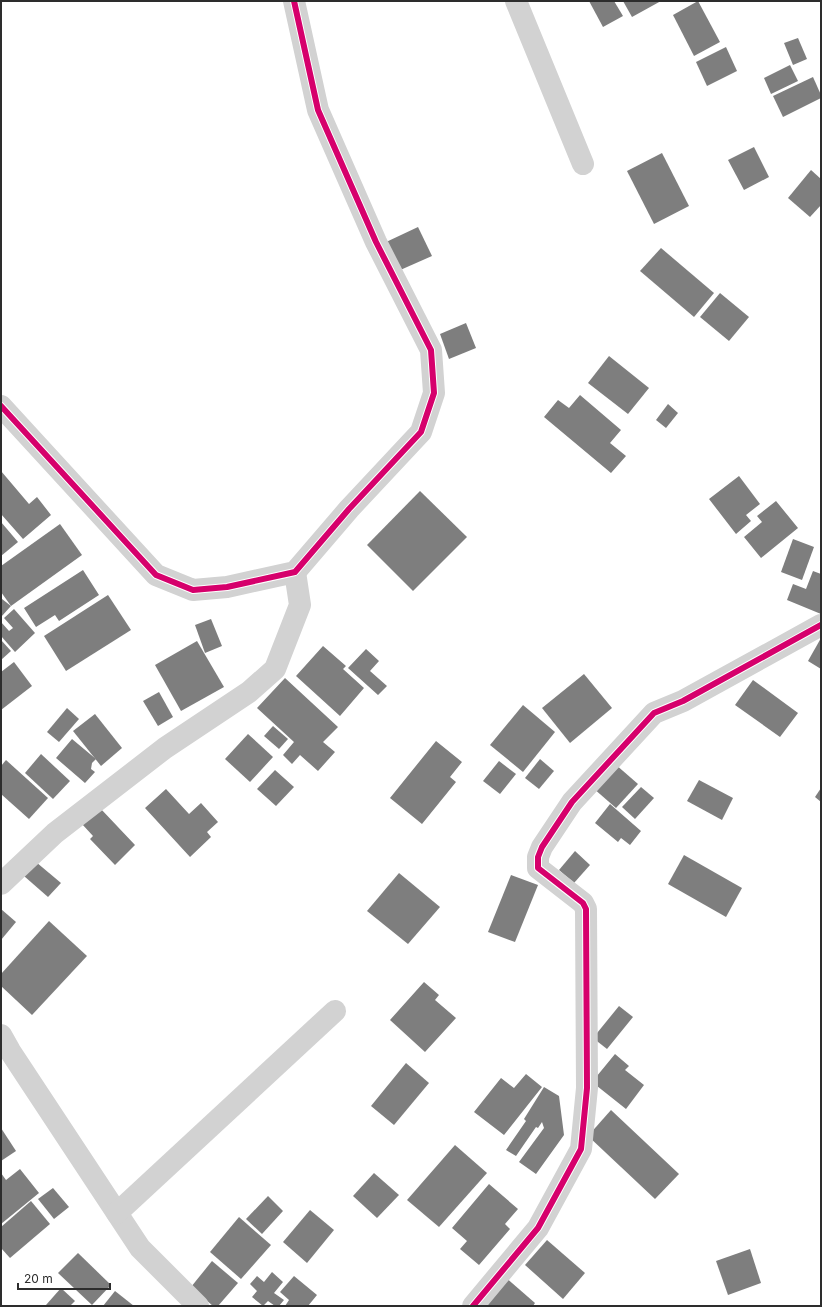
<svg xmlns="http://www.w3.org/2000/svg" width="822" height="1307" viewBox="0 0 822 1307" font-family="Inter,sans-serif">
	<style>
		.building { fill: #7e7e7e }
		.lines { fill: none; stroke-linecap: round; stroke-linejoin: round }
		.street { stroke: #d2d2d2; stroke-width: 22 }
		.cycleway-casing { stroke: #fff; stroke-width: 8 }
		.cycleway { stroke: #d6006c; stroke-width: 6 }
	</style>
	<rect width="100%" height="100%" fill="#fff"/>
	<!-- building -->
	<g class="building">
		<polygon points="589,1 614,1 623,16 603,27"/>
		<polygon points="623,1 661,1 632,17"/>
		<polygon points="698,1 720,42 694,56 673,15"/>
		<polygon points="798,38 807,59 793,65 784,43"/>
		<polygon points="726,47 737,71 707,86 696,62"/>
		<polygon points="790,65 798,81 771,94 764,78"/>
		<polygon points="813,77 821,95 821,98 783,117 773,96"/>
		<polygon points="754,147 769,177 744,190 728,160"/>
		<polygon points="662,153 689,206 654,224 627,171"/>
		<polygon points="811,170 821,179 821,205 810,217 788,198"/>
		<polygon points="418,227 432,256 398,271 384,243"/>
		<polygon points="661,248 714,293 694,317 640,271"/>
		<polygon points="720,293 749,317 729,341 700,317"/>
		<polygon points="466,323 476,348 449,359 440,334"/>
		<polygon points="609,356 649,388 628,414 588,383"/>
		<polygon points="580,395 621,430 610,443 626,456 611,473 544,417 558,400 569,408"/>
		<polygon points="668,404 678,413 666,428 656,420"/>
		<polygon points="1,471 29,504 37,497 51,515 23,539 1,514"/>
		<polygon points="739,476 760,504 746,515 751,521 736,534 709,499"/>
		<polygon points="420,491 467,537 413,591 367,545"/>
		<polygon points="776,501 798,528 761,558 744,537 762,522 757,516"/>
		<polygon points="1,522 18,542 1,556"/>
		<polygon points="60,524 82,555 11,606 1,592 1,566"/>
		<polygon points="793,539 814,547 802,580 781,572"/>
		<polygon points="83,570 99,595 59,621 55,615 36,627 24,608"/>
		<polygon points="813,571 821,574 821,614 787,600 793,584 806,589"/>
		<polygon points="108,595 131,630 66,671 44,636"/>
		<polygon points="2,599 11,606 1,617 1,600"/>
		<polygon points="14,609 35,633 15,652 1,636 1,622 9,631 13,628 4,618"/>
		<polygon points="211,619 222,646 205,653 195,625"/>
		<polygon points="821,638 821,669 808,661"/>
		<polygon points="1,640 11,651 1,660"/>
		<polygon points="197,641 224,687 181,711 155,665"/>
		<polygon points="323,646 346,666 343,669 364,688 340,716 296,676"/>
		<polygon points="366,649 379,661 370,671 387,686 378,695 348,668"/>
		<polygon points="14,662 32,686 1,710 1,672"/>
		<polygon points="584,674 612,708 570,743 542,708"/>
		<polygon points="285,678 338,727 323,742 335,752 318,771 300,755 292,764 283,755 294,742 257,708"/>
		<polygon points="753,680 798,713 780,737 735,705"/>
		<polygon points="159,692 173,717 158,726 143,701"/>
		<polygon points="523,705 555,732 523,772 490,745"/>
		<polygon points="67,708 79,719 59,742 47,732"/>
		<polygon points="95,714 122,748 101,766 73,731"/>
		<polygon points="273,726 288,739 279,749 264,736"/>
		<polygon points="248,734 273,757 250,782 225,759"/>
		<polygon points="72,739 96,759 92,763 91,769 95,772 85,783 56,758"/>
		<polygon points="436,741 462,762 450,777 456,782 422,824 390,798"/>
		<polygon points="41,754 70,781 53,799 25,773"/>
		<polygon points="540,759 554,771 539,789 525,778"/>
		<polygon points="6,760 48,798 29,819 1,794 1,766"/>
		<polygon points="499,761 516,774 500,794 483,781"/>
		<polygon points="615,764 638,784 616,808 593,788"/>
		<polygon points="275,770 294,787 276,806 257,789"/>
		<polygon points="699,780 733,798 722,820 687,801"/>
		<polygon points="641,787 654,798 635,819 622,807"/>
		<polygon points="821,788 821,802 815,797"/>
		<polygon points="166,789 189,814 201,803 218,822 207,832 211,837 190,857 145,808"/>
		<polygon points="610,804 641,831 630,845 621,838 618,842 595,823"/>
		<polygon points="100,808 135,845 115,865 90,839 93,836 82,824"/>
		<polygon points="575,851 590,865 574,883 559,870"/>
		<polygon points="684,855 742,888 726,917 668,884"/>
		<polygon points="36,862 61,883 48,897 24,876"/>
		<polygon points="399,873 440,907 408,944 367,911"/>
		<polygon points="511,875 538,885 515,942 488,932"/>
		<polygon points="1,909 16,922 1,940"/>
		<polygon points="49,921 87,956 32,1015 1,986 1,974"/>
		<polygon points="424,982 439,995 435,1000 456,1018 425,1052 390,1020"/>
		<polygon points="619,1006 633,1017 607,1049 593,1038"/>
		<polygon points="615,1054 629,1066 625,1070 644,1085 626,1109 592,1082"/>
		<polygon points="406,1063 429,1083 394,1125 371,1106"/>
		<polygon points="526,1074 542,1087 504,1135 474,1112 501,1078 514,1088"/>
		<polygon points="544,1087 559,1096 564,1135 536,1174 519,1162 544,1128 542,1122 538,1128 536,1127 516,1156 506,1150 526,1121 524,1119"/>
		<polygon points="611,1110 679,1174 655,1199 588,1136"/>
		<polygon points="1,1128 16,1151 1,1161"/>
		<polygon points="455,1145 487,1173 439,1227 407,1200"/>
		<polygon points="20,1169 39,1193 1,1224 1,1173 6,1180"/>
		<polygon points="374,1173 399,1195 377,1218 353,1196"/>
		<polygon points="489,1184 518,1209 505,1224 510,1229 479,1265 460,1249 467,1241 452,1228"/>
		<polygon points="53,1188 69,1207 54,1219 38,1199"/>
		<polygon points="268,1196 283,1211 262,1234 246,1219"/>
		<polygon points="31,1201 50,1224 10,1258 1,1248 1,1227"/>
		<polygon points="310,1210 334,1230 307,1263 283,1242"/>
		<polygon points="239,1217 271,1245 241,1279 210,1252"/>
		<polygon points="547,1240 585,1273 563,1299 525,1265"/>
		<polygon points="750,1249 761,1283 728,1295 716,1261"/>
		<polygon points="78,1253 111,1285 92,1305 58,1273"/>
		<polygon points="212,1261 238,1283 218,1306 213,1306 191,1287"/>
		<polygon points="272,1272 283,1282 274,1293 284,1300 279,1306 275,1306 268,1301 263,1306 252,1297 257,1291 250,1284 257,1276 264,1282"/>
		<polygon points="294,1276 317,1295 308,1306 285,1306 289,1300 280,1292"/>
		<polygon points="504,1276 535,1303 533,1306 487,1306 482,1302"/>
		<polygon points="61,1288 75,1301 70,1306 48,1306 46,1305"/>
		<polygon points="115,1291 134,1306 103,1306"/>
	</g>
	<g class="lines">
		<!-- street -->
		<g class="street">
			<polyline points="516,1 583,164"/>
			<polyline points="1,406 156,575 193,590 227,587 295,572 349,509 421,432 434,393 431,350 376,242 318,110 294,1"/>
			<polyline points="1,884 55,833 165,748 249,692 275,669 300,605 295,572"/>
			<polyline points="1,1035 10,1051 140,1248 198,1306"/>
			<polyline points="117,1213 335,1011"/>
			<polyline points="473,1306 538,1228 581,1149 587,1088 586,909 583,903 538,868 538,857 542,847 572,802 654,713 683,701 821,625"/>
		</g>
		<!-- cycleway casing -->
		<g class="cycleway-casing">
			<g id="cycleway">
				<polyline points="1,406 156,575 193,590 227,587 295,572 349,509 421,432 434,393 431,350 376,242 318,110 294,1"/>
				<polyline points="473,1306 538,1228 581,1149 587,1088 586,909 583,903 538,868 538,857 542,847 572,802 654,713 683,701 821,625"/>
			</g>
		</g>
		<!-- cycleway -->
		<use href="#cycleway" class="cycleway"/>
	</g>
	<!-- border -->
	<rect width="822" height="1307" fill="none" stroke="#2d2d2d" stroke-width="4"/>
	<!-- scale -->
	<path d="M18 1283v6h92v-6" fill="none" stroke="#2d2d2d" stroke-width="2"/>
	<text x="24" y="1283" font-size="12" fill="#2d2d2d" stroke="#ffffff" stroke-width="3" paint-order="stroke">20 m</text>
</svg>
